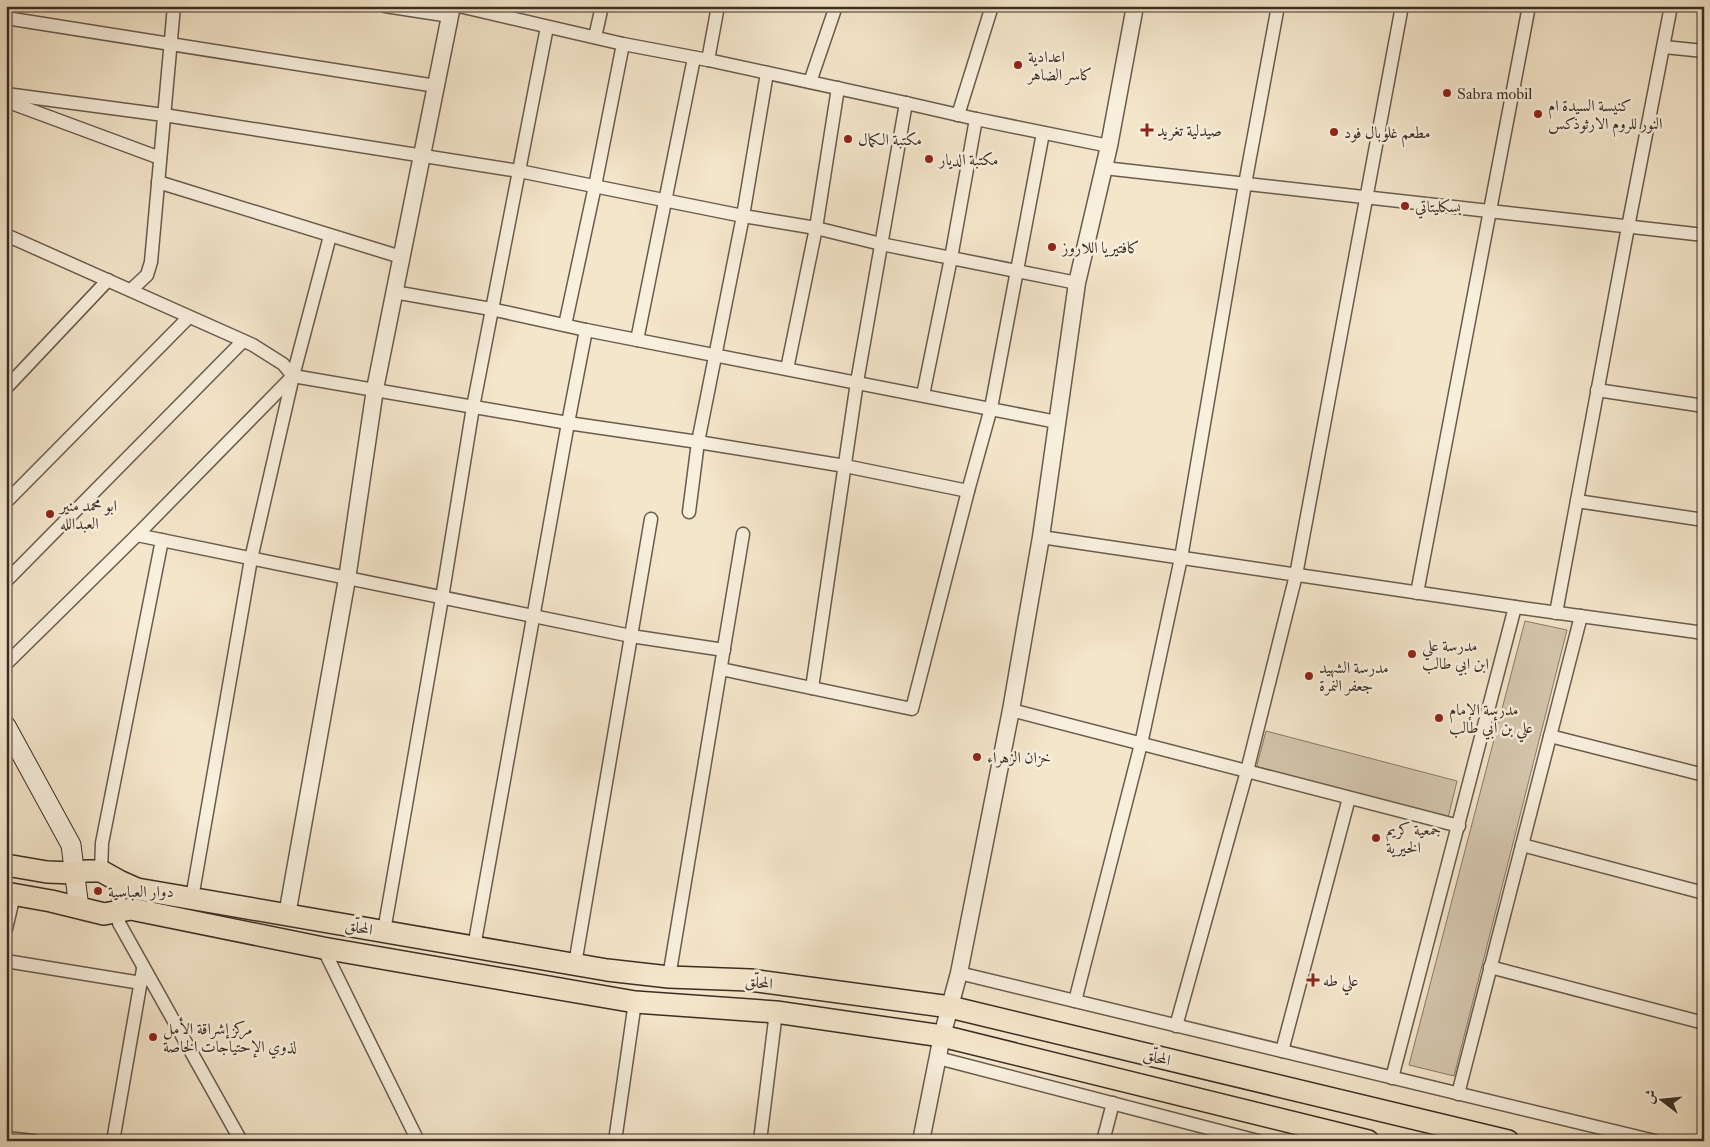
<svg xmlns="http://www.w3.org/2000/svg" width="1710" height="1147" viewBox="0 0 1710 1147" font-family="'IM FELL Double Pica',Amiri,serif">
	<style>
		.green { fill: #d5c7af; stroke: #887a6a }
		.lines { fill: none; stroke-linecap: round; stroke-linejoin: round }
		.minor-casing { stroke: #695b4e; stroke-width: 15 }
		.tertiary-casing { stroke: #695b4e; stroke-width: 19 }
		.secondary-casing { stroke: #3b2d25; stroke-width: 21 }
		.trunk-casing { stroke: #3b2d25; stroke-width: 24 }
		.minor { stroke: #f8efdd; stroke-width: 12 }
		.tertiary { stroke: #f8efdd; stroke-width: 16 }
		.secondary { stroke: #f8efdd; stroke-width: 19 }
		.trunk { stroke: #f4e6cb; stroke-width: 21 }
		.poi-dot { fill: #8f2418; stroke: #f8efdd; stroke-width: 2 }
		.labels { text-anchor: middle; stroke-width: 5; stroke-linejoin: round; paint-order: stroke }
		.poi-label { font-size: 16px; fill: #3b2d25; stroke: #f8efdd; text-anchor: start }
		.street-label { font-size: 16px; fill: #3b2d25; stroke: #f8efdd }
	</style>
	<rect width="100%" height="100%" fill="#f4e6cb"/>
	<filter id="stains"><feTurbulence type="fractalNoise" baseFrequency=".004" numOctaves="4"/><feColorMatrix values="0 0 0 0 .2 0 0 0 0 .09 0 0 0 0 .02 0 0 0 .5 -.17"/></filter>
	<radialGradient id="worn" r=".72"><stop offset=".6" stop-color="#630" stop-opacity="0"/><stop offset="1" stop-color="#630" stop-opacity=".3"/></radialGradient>
	<!-- green -->
	<g class="green">
		<polygon points="1525,621 1567,630 1454,1076 1409,1065"/>
		<polygon points="1266,731 1457,781 1448,818 1256,769"/>
	</g>
	<g class="lines">
		<!-- minor casing -->
		<g class="minor-casing">
			<g id="minor">
				<polyline points="385,6 450,16"/>
				<polyline points="459,6 623,44 708,60 906,103 976,119 1109,146"/>
				<polyline points="6,18 436,86"/>
				<polyline points="595,37 602,6"/>
				<polyline points="1664,47 1704,51"/>
				<polyline points="708,60 718,6"/>
				<polyline points="810,82 836,6"/>
				<polyline points="6,94 164,115 519,171 743,216 816,228 881,244 1077,283"/>
				<polyline points="6,101 160,158"/>
				<polyline points="958,115 992,6"/>
				<polyline points="1104,168 1704,235"/>
				<polyline points="158,182 401,257"/>
				<polyline points="6,235 253,345 283,364 293,376"/>
				<polyline points="131,290 147,275 151,262 174,6"/>
				<polyline points="394,292 491,309 586,330 1057,422"/>
				<polyline points="565,325 595,186 623,44"/>
				<polyline points="637,340 694,58"/>
				<polyline points="787,369 816,228 838,88"/>
				<polyline points="6,388 108,280"/>
				<polyline points="1597,390 1704,406"/>
				<polyline points="923,395 951,258 976,119"/>
				<polyline points="1577,501 1704,520"/>
				<polyline points="6,502 189,317"/>
				<polyline points="689,512 698,442 743,216 767,73"/>
				<polyline points="137,535 631,636 724,650"/>
				<polyline points="1041,537 1515,607 1704,633"/>
				<polyline points="6,581 243,341"/>
				<polyline points="1417,593 1529,6"/>
				<polyline points="1556,613 1628,227 1671,6"/>
				<polyline points="6,664 137,535 293,376 568,423 698,442 845,466 968,491"/>
				<polyline points="721,669 912,709 968,491 991,408 1043,133"/>
				<polyline points="812,688 857,382 906,103"/>
				<polyline points="1011,710 1459,826"/>
				<polyline points="1550,736 1704,775"/>
				<polyline points="1522,845 1704,893"/>
				<polyline points="101,871 102,843 162,540"/>
				<polyline points="119,881 119,923 241,1141"/>
				<polyline points="192,898 251,559 293,376 330,236"/>
				<polyline points="6,929 14,895"/>
				<polyline points="384,931 442,598 473,407 547,27"/>
				<polyline points="474,947 568,423 586,330"/>
				<polyline points="323,948 418,1141"/>
				<polyline points="6,961 141,983"/>
				<polyline points="575,964 651,519"/>
				<polyline points="1490,967 1704,1023"/>
				<polyline points="959,973 1655,1141"/>
				<polyline points="669,977 743,534"/>
				<polyline points="1075,1001 1141,744 1181,558 1245,184 1278,6"/>
				<polyline points="1176,1026 1247,771 1296,575 1402,6"/>
				<polyline points="1282,1051 1349,798"/>
				<polyline points="938,1058 1258,1141"/>
				<polyline points="1392,1078 1515,607"/>
				<polyline points="1458,1094 1581,616"/>
				<polyline points="6,1138 34,1141"/>
				<polyline points="113,1141 143,969"/>
				<polyline points="615,1141 635,1002"/>
				<polyline points="760,1141 776,1012"/>
				<polyline points="1103,1141 1113,1103"/>
			</g>
		</g>
		<!-- tertiary casing -->
		<g class="tertiary-casing">
			<g id="tertiary">
				<polyline points="287,915 347,579 375,389 452,6"/>
				<polyline points="921,1141 942,1036 959,973 1011,710 1041,537 1077,283 1109,146 1135,6"/>
			</g>
		</g>
		<!-- secondary casing -->
		<g class="secondary-casing">
			<polyline id="secondary" points="6,726 71,845 79,908"/>
		</g>
		<!-- trunk casing -->
		<g class="trunk-casing">
			<g id="trunk">
				<polyline points="6,865 47,872 75,873 86,871 101,871 119,881 137,889 607,970 669,977 750,980 950,1007 1508,1141"/>
				<polyline points="6,893 51,901 104,914 131,909 323,948 635,1002 776,1012 942,1036 1368,1141"/>
			</g>
		</g>
		<!-- minor -->
		<use href="#minor" class="minor"/>
		<!-- tertiary -->
		<use href="#tertiary" class="tertiary"/>
		<!-- secondary -->
		<use href="#secondary" class="secondary"/>
		<!-- trunk -->
		<use href="#trunk" class="trunk"/>
	</g>
	<!-- markers -->
	<g class="poi-dot">
		<circle cx="1018" cy="65" r="5"/>
		<circle cx="1447" cy="93" r="5"/>
		<circle cx="1538" cy="114" r="5"/>
		<path d="M1144.5 122.5h5v5h5v5h-5v5h-5v-5h-5v-5h5z"/>
		<circle cx="1334" cy="132" r="5"/>
		<circle cx="848" cy="139" r="5"/>
		<circle cx="929" cy="159" r="5"/>
		<circle cx="1405" cy="206" r="5"/>
		<circle cx="1052" cy="247" r="5"/>
		<circle cx="50" cy="514" r="5"/>
		<circle cx="1412" cy="654" r="5"/>
		<circle cx="1309" cy="676" r="5"/>
		<circle cx="1439" cy="718" r="5"/>
		<circle cx="977" cy="757" r="5"/>
		<circle cx="1376" cy="838" r="5"/>
		<circle cx="98" cy="891" r="5"/>
		<path d="M1310.5 972.5h5v5h5v5h-5v5h-5v-5h-5v-5h5z"/>
		<circle cx="153" cy="1037" r="5"/>
	</g>
	<g class="labels">
		<!-- poi labels -->
		<g class="poi-label">
			<text x="1028" y="62">اعدادية<tspan x="1028" dy="18">كاسر الضاهر</tspan></text>
			<text x="1457" y="99">Sabra mobil</text>
			<text x="1548" y="111">كنيسة السيدة ام<tspan x="1548" dy="18">النور للروم الارثوذكس</tspan></text>
			<text x="1157" y="136">صيدلية تغريد</text>
			<text x="1344" y="138">مطعم غلوبال فود</text>
			<text x="858" y="145">مكتبة الكمال</text>
			<text x="939" y="165">مكتبة الديار</text>
			<text x="1415" y="212">بسكليتاتي</text>
			<text x="1062" y="253">كافتيريا اللاروز</text>
			<text x="60" y="511">ابو محمد منير<tspan x="60" dy="18">العبدالله</tspan></text>
			<text x="1422" y="651">مدرسة علي<tspan x="1422" dy="18">ابن ابي طالب</tspan></text>
			<text x="1319" y="673">مدرسة الشهيد<tspan x="1319" dy="18">جعفر النمرة</tspan></text>
			<text x="1449" y="715">مدرسة الإمام<tspan x="1449" dy="18">علي بن أبي طالب</tspan></text>
			<text x="987" y="763">خزان الزهراء</text>
			<text x="1386" y="835">جمعية كريم<tspan x="1386" dy="18">الخيرية</tspan></text>
			<text x="108" y="897">دوار العباسية</text>
			<text x="1323" y="986">علي طه</text>
			<text x="163" y="1034">مركز إشراقة الأمل<tspan x="163" dy="18">لذوي الإحتياجات الخاصة</tspan></text>
		</g>
		<!-- street labels -->
		<g class="street-label">
			<text transform="translate(359 927) rotate(10)" y="6">المحلّق</text>
			<text transform="translate(759 982) rotate(6)" y="6">المحلّق</text>
			<text transform="translate(1157 1057) rotate(13)" y="6">المحلّق</text>
		</g>
	</g>
	<!-- margin -->
	<rect width="1710" height="1147" fill="none" stroke="#f4e6cb" stroke-width="25"/>
	<rect x="8" y="8" width="1695" height="1132" fill="none" stroke="#3b2d25" stroke-width="2.5"/>
	<rect x="12" y="12" width="1685" height="1122" fill="none" stroke="#3b2d25"/>
	<!-- north arrow -->
	<g transform="translate(1662 1100) rotate(286)" stroke="#f8efdd" stroke-width="4" paint-order="stroke">
	<path d="M0-4L9 19L0 12L-9 19Z" fill="#3b2d25"/>
	<text y="-8" font-size="14" font-weight="bold" text-anchor="middle" fill="#3b2d25">ش</text>
	</g>
	<rect width="100%" height="100%" filter="url(#stains)"/>
	<rect width="100%" height="100%" fill="url(#worn)"/>
</svg>
